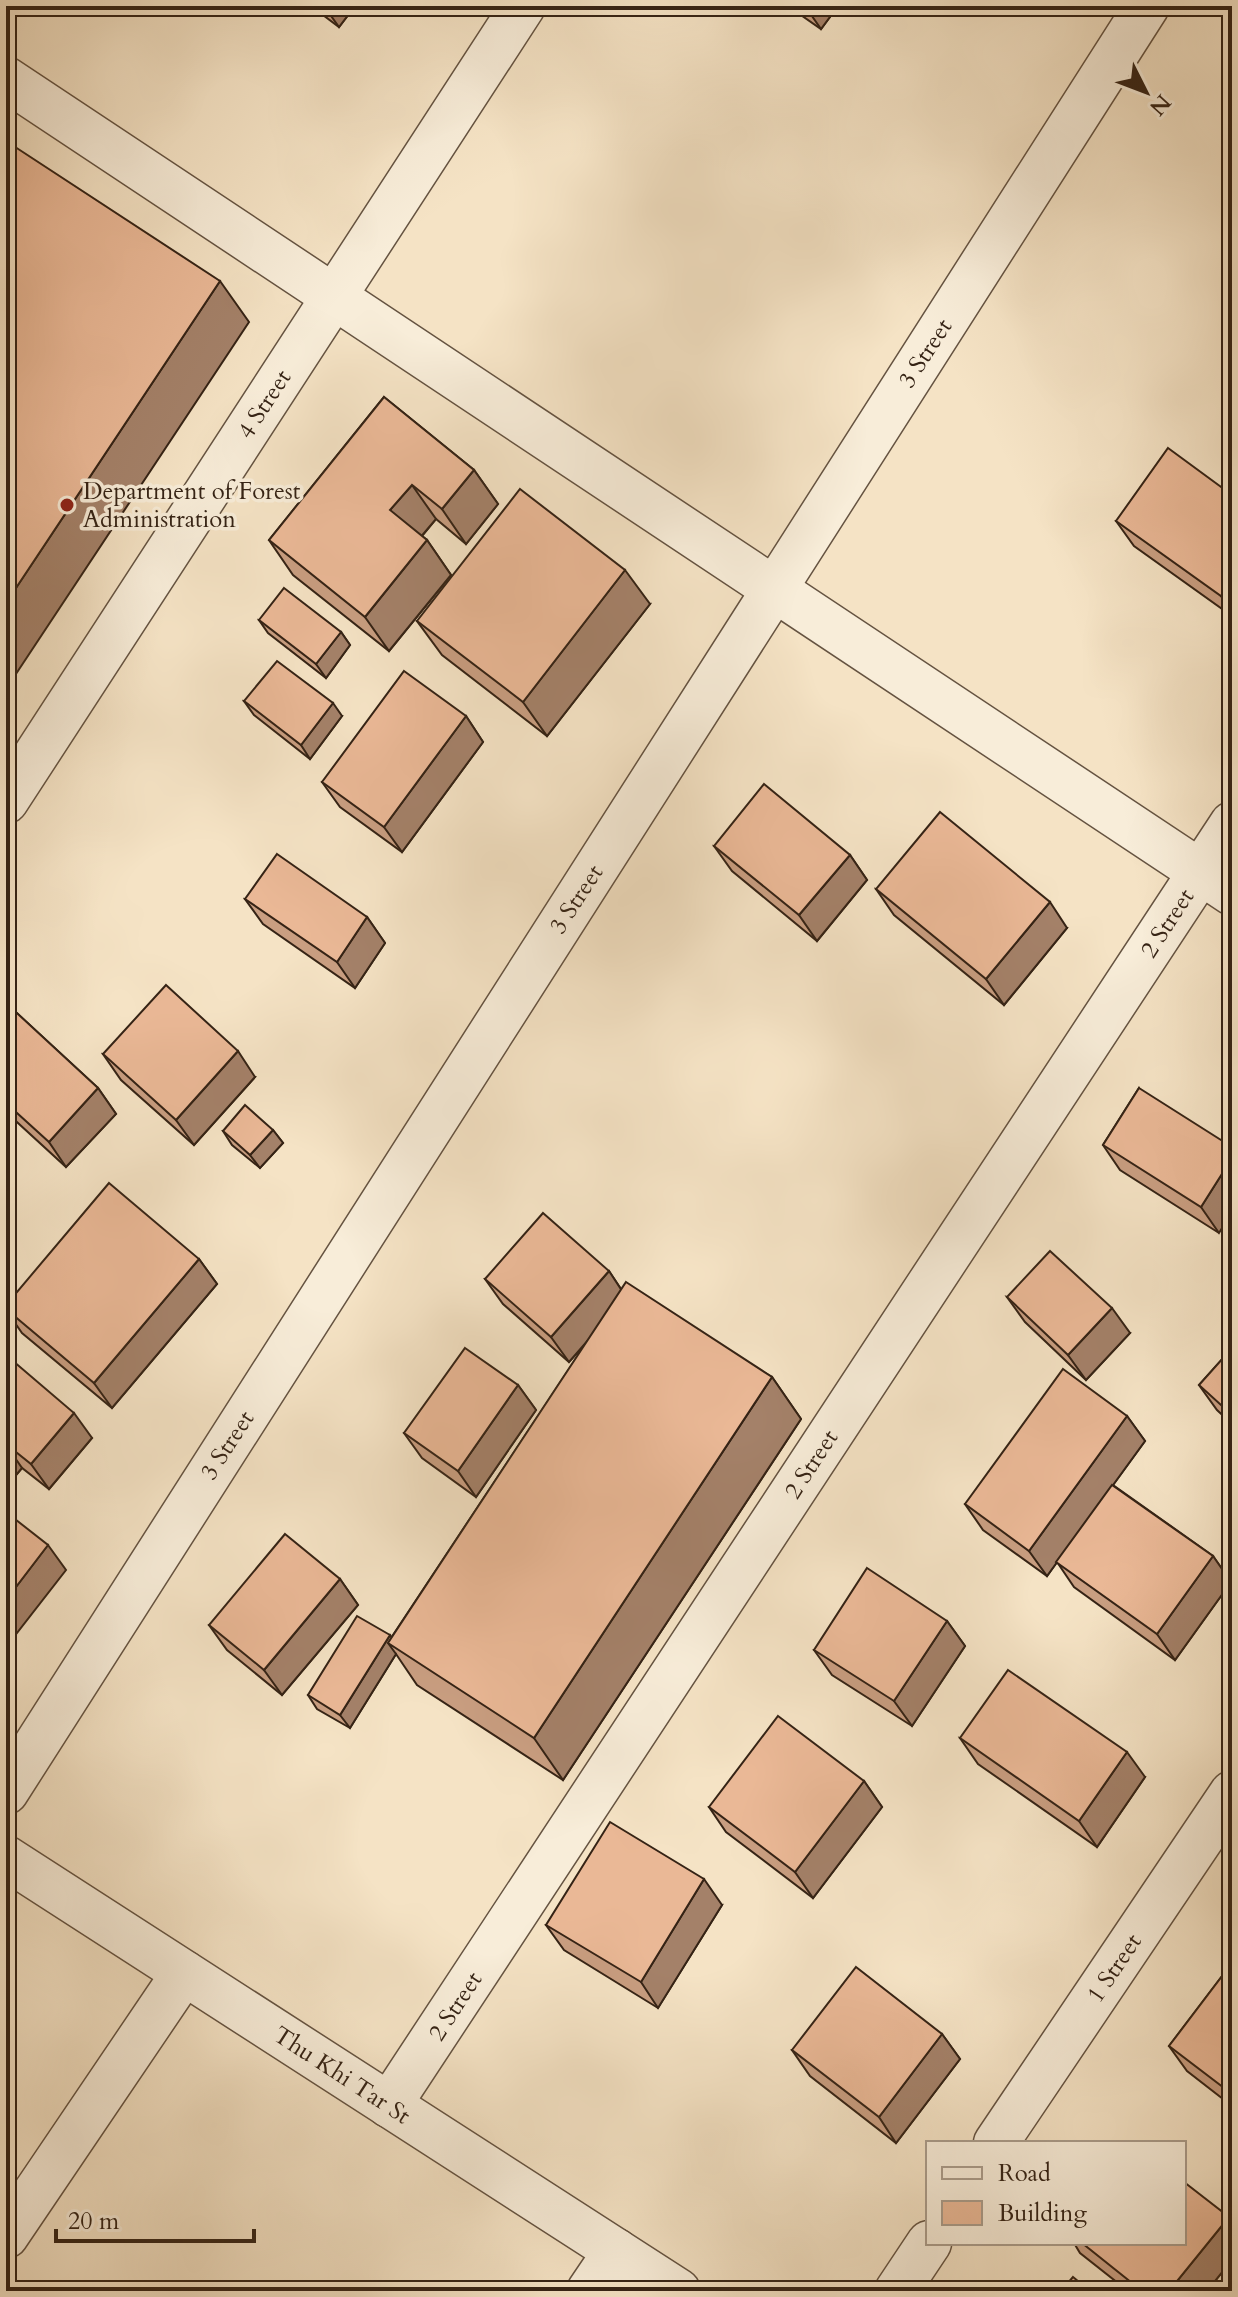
<svg xmlns="http://www.w3.org/2000/svg" width="1238" height="2297" viewBox="0 0 1238 2297" font-family="Cardo,serif">
	<style>
		.lines { fill: none; stroke-linecap: round; stroke-linejoin: round }
		.minor-casing { stroke: #655341; stroke-width: 47 }
		.minor { stroke: #f8edd9; stroke-width: 44 }
		.wall { fill: #c99e81; stroke: #352315; stroke-width: 2 }
		.shaded-wall { fill: #a48169; stroke: #352315; stroke-width: 2 }
		.building { fill: #eab896; stroke: #352315; stroke-width: 2 }
		.poi-dot { fill: #8f2418; stroke: #f8edd9; stroke-width: 3 }
		.labels { text-anchor: middle; stroke-width: 7; stroke-linejoin: round; paint-order: stroke }
		.street-label { font-size: 24px; fill: #352315; stroke: #f8edd9 }
		.poi-label { font-size: 24px; fill: #352315; stroke: #f8edd9; text-anchor: start }
	</style>
	<rect width="100%" height="100%" fill="#f5e3c5"/>
	<filter id="stains"><feTurbulence type="fractalNoise" baseFrequency=".0025" numOctaves="4"/><feColorMatrix values="0 0 0 0 .2 0 0 0 0 .09 0 0 0 0 .02 0 0 0 .5 -.17"/></filter>
	<radialGradient id="worn" r=".72"><stop offset=".6" stop-color="#630" stop-opacity="0"/><stop offset="1" stop-color="#630" stop-opacity=".3"/></radialGradient>
	<g class="lines">
		<!-- minor casing -->
		<g class="minor-casing">
			<g id="minor">
				<polyline points="6,79 1232,893"/>
				<polyline points="6,801 523,6"/>
				<polyline points="6,1792 1147,6"/>
				<polyline points="6,1858 678,2291"/>
				<polyline points="389,2105 1232,824"/>
				<polyline points="996,2143 1232,1793"/>
				<polyline points="6,2236 184,1973"/>
				<polyline points="589,2291 616,2251"/>
				<polyline points="897,2291 929,2243"/>
			</g>
		</g>
		<!-- minor -->
		<use href="#minor" class="minor"/>
	</g>
	<!-- wall -->
	<g class="wall">
		<polygon points="311,6 355,6 339,27"/>
		<polygon points="788,6 838,6 821,29"/>
		<polygon points="384,397 474,470 498,504 466,544 436,519 422,536 427,540 451,575 389,651 293,575 269,540"/>
		<polygon points="1232,495 1232,616 1134,546 1116,521"/>
		<polygon points="650,604 547,736 442,655 417,621"/>
		<polygon points="259,620 341,632 350,645 326,678 268,633"/>
		<polygon points="244,701 342,716 310,759 254,715"/>
		<polygon points="466,716 483,742 402,852 340,807 322,782"/>
		<polygon points="714,846 850,855 867,880 817,941 732,871"/>
		<polygon points="876,889 1067,928 1004,1005 894,915"/>
		<polygon points="245,899 367,917 385,943 355,988 263,924"/>
		<polygon points="6,1003 98,1088 116,1114 66,1167 6,1112"/>
		<polygon points="103,1054 255,1077 194,1145 121,1080"/>
		<polygon points="1139,1088 1219,1233 1120,1170 1103,1145"/>
		<polygon points="273,1130 283,1143 260,1168 232,1145 223,1131"/>
		<polygon points="199,1259 217,1284 112,1408 22,1333 6,1310 6,1305"/>
		<polygon points="609,1271 621,1289 772,1377 801,1419 563,1780 417,1685 396,1654 350,1728 317,1709 308,1695 391,1638 587,1342 569,1362 503,1304 485,1279"/>
		<polygon points="1007,1297 1130,1333 1086,1380 1025,1322"/>
		<polygon points="1232,1348 1232,1424 1217,1410 1199,1385"/>
		<polygon points="6,1355 92,1438 49,1489 22,1468 6,1487"/>
		<polygon points="518,1385 536,1410 476,1497 422,1458 404,1433"/>
		<polygon points="1127,1416 1145,1441 1113,1485 1213,1556 1231,1582 1175,1660 1074,1587 1057,1562 1047,1576 983,1530 965,1504"/>
		<polygon points="340,1579 358,1605 282,1695 227,1650 209,1625"/>
		<polygon points="947,1621 965,1646 912,1726 832,1675 814,1650"/>
		<polygon points="960,1738 1145,1777 1097,1847 978,1764"/>
		<polygon points="864,1781 882,1807 813,1898 726,1832 709,1807"/>
		<polygon points="722,1905 658,2008 564,1950 546,1925"/>
		<polygon points="1232,1963 1232,2106 1187,2071 1169,2046"/>
		<polygon points="942,2034 960,2059 896,2143 810,2076 792,2050"/>
		<polygon points="1229,2217 1232,2221 1232,2260 1207,2291 1128,2291 1080,2253 1074,2243 1184,2243"/>
	</g>
	<!-- shaded-wall -->
	<g class="shaded-wall">
		<polygon points="324,6 355,6 339,27"/>
		<polygon points="805,6 838,6 821,29"/>
		<polygon points="220,281 249,322 6,689 6,603"/>
		<polygon points="474,470 498,504 466,544 442,509"/>
		<polygon points="412,485 436,519 414,545 390,510"/>
		<polygon points="427,540 451,575 389,651 365,617"/>
		<polygon points="625,570 650,604 547,736 523,702"/>
		<polygon points="1232,581 1232,612 1221,596"/>
		<polygon points="341,632 350,645 326,678 316,664"/>
		<polygon points="333,703 342,716 310,759 301,745"/>
		<polygon points="466,716 483,742 402,852 384,827"/>
		<polygon points="850,855 867,880 817,941 799,915"/>
		<polygon points="1050,902 1067,928 1004,1005 986,979"/>
		<polygon points="367,917 385,943 355,988 337,962"/>
		<polygon points="238,1051 255,1077 194,1145 176,1120"/>
		<polygon points="98,1088 116,1114 66,1167 49,1142"/>
		<polygon points="273,1130 283,1143 260,1168 250,1155"/>
		<polygon points="1232,1158 1232,1212 1219,1233 1201,1207"/>
		<polygon points="199,1259 217,1284 112,1408 94,1383"/>
		<polygon points="609,1271 626,1297 569,1362 551,1337"/>
		<polygon points="1112,1308 1130,1333 1086,1380 1068,1355"/>
		<polygon points="772,1377 801,1419 563,1780 534,1738"/>
		<polygon points="518,1385 536,1410 476,1497 458,1471"/>
		<polygon points="74,1413 92,1438 49,1489 31,1464"/>
		<polygon points="1127,1416 1145,1441 1047,1576 1029,1551"/>
		<polygon points="6,1445 22,1468 6,1487"/>
		<polygon points="48,1545 66,1570 13,1638 6,1628 6,1600"/>
		<polygon points="1213,1556 1231,1582 1175,1660 1157,1634"/>
		<polygon points="340,1579 358,1605 282,1695 264,1670"/>
		<polygon points="947,1621 965,1646 912,1726 894,1701"/>
		<polygon points="390,1635 399,1649 388,1643 396,1654 350,1728 340,1715"/>
		<polygon points="1127,1752 1145,1777 1097,1847 1079,1821"/>
		<polygon points="864,1781 882,1807 813,1898 795,1872"/>
		<polygon points="704,1879 722,1905 658,2008 641,1982"/>
		<polygon points="942,2034 960,2059 896,2143 879,2117"/>
		<polygon points="1229,2217 1232,2221 1232,2260 1207,2291 1169,2291"/>
	</g>
	<!-- building -->
	<g class="building">
		<polygon points="6,141 220,281 6,603"/>
		<polygon points="384,397 474,470 442,509 412,485 390,510 427,540 365,617 269,540"/>
		<polygon points="1168,448 1232,495 1232,581 1221,596 1116,521"/>
		<polygon points="520,489 625,570 523,702 417,621"/>
		<polygon points="284,588 341,632 316,664 259,620"/>
		<polygon points="277,661 333,703 301,745 244,701"/>
		<polygon points="404,671 466,716 384,827 322,782"/>
		<polygon points="764,784 850,855 799,915 714,846"/>
		<polygon points="940,812 1050,902 986,979 876,889"/>
		<polygon points="277,854 367,917 337,962 245,899"/>
		<polygon points="166,985 238,1051 176,1120 103,1054"/>
		<polygon points="6,1003 98,1088 49,1142 6,1103"/>
		<polygon points="1139,1088 1232,1147 1232,1158 1201,1207 1103,1145"/>
		<polygon points="245,1105 273,1130 250,1155 223,1131"/>
		<polygon points="109,1183 199,1259 94,1383 6,1309 6,1305"/>
		<polygon points="543,1213 609,1271 551,1337 485,1279"/>
		<polygon points="1050,1251 1112,1308 1068,1355 1007,1297"/>
		<polygon points="626,1282 772,1377 534,1738 388,1643"/>
		<polygon points="465,1348 518,1385 458,1471 404,1433"/>
		<polygon points="1232,1348 1232,1415 1199,1385"/>
		<polygon points="6,1355 74,1413 31,1464 6,1444"/>
		<polygon points="1063,1369 1127,1416 1029,1551 965,1504"/>
		<polygon points="1112,1485 1213,1556 1157,1634 1056,1562"/>
		<polygon points="6,1512 48,1545 6,1600"/>
		<polygon points="285,1534 340,1579 264,1670 209,1625"/>
		<polygon points="867,1568 947,1621 894,1701 814,1650"/>
		<polygon points="357,1616 390,1635 340,1715 308,1695"/>
		<polygon points="1008,1670 1127,1752 1079,1821 960,1738"/>
		<polygon points="778,1716 864,1781 795,1872 709,1807"/>
		<polygon points="610,1822 704,1879 641,1982 546,1925"/>
		<polygon points="1232,1884 1232,1901 1224,1895"/>
		<polygon points="1232,1963 1232,2094 1169,2046"/>
		<polygon points="856,1967 942,2034 879,2117 792,2050"/>
		<polygon points="1184,2182 1229,2217 1169,2291 1142,2291 1082,2243 1184,2243"/>
		<polygon points="1073,2277 1090,2291 1061,2291"/>
		<polygon points="1232,2280 1232,2291 1225,2291"/>
	</g>
	<!-- markers -->
	<circle class="poi-dot" cx="67" cy="505" r="8"/>
	<g class="labels">
		<!-- street labels -->
		<g class="street-label">
			<text transform="translate(925 353) rotate(-57)" y="8">3 Street</text>
			<text transform="translate(264 404) rotate(-57)" y="8">4 Street</text>
			<text transform="translate(576 899) rotate(-57)" y="8">3 Street</text>
			<text transform="translate(1167 923) rotate(-57)" y="8">2 Street</text>
			<text transform="translate(227 1445) rotate(-57)" y="8">3 Street</text>
			<text transform="translate(811 1464) rotate(-57)" y="8">2 Street</text>
			<text transform="translate(1114 1968) rotate(-56)" y="8">1 Street</text>
			<text transform="translate(455 2006) rotate(-57)" y="8">2 Street</text>
			<text transform="translate(342 2075) rotate(33)" y="8">Thu Khi Tar St</text>
		</g>
		<!-- poi labels -->
		<g class="poi-label">
			<text x="83" y="499">Department of Forest<tspan x="83" dy="28">Administration</tspan></text>
		</g>
	</g>
	<!-- margin -->
	<rect width="1238" height="2297" fill="none" stroke="#f5e3c5" stroke-width="32"/>
	<rect x="8" y="8" width="1222" height="2281" fill="none" stroke="#352315" stroke-width="4"/>
	<rect x="16" y="16" width="1206" height="2265" fill="none" stroke="#352315" stroke-width="2"/>
	<!-- legend -->
	<rect x="926" y="2141" width="260" height="104" fill="#f8edd9" stroke="#aa9c8b" stroke-width="2"/>
	<rect x="942" y="2167" width="40" height="12" fill="#f8edd9" stroke="#aa9c8b" stroke-width="2"/>
	<text x="998" y="2181" font-size="24" fill="#352315">Road</text>
	<rect x="942" y="2201" width="40" height="24" fill="#eab896" stroke="#aa9c8b" stroke-width="2"/>
	<text x="998" y="2221" font-size="24" fill="#352315">Building</text>
	<!-- north arrow -->
	<g transform="translate(1146 92) rotate(132)" stroke="#f8edd9" stroke-width="6" paint-order="stroke">
	<path d="M0-6L14 30L0 20L-14 30Z" fill="#352315"/>
	<text y="-12" font-size="22" font-weight="bold" text-anchor="middle" fill="#352315">N</text>
	</g>
	<!-- scale -->
	<path d="M56 2229v12h198v-12" fill="none" stroke="#352315" stroke-width="4"/>
	<text x="68" y="2229" font-size="24" fill="#352315" stroke="#f8edd9" stroke-width="6" paint-order="stroke">20 m</text>
	<rect width="100%" height="100%" filter="url(#stains)"/>
	<rect width="100%" height="100%" fill="url(#worn)"/>
</svg>
